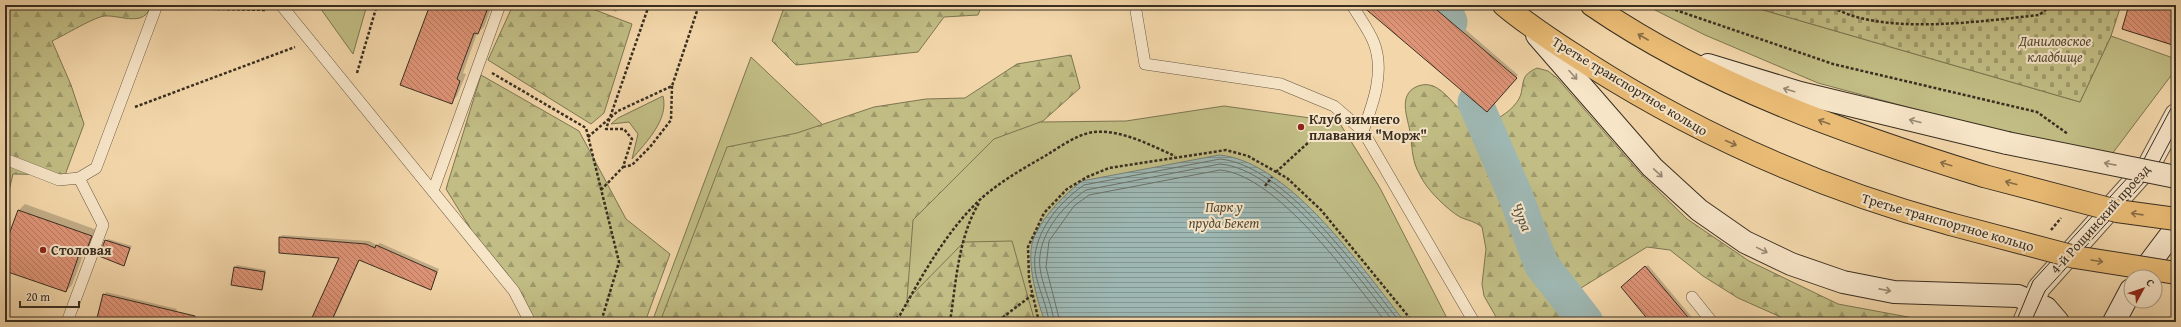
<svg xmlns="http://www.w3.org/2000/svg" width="2181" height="327" viewBox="0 0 2181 327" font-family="'Gentium Book Plus',serif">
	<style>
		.green { fill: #c1bd84; stroke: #7d7652 }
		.forest { fill: url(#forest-firs); stroke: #7d7652 }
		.cemetery { fill: url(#cemetery-stones); stroke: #7d7652 }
		.water { fill: url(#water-rules); stroke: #768078 }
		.shadow { fill: #0003 }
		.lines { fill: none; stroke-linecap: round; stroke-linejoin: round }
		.shore { stroke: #6c726a; stroke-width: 1 }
		.river { stroke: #9eb7b2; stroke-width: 35 }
		.building { fill: url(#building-back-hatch); stroke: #392e21 }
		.service-casing { stroke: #685843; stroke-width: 12 }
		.minor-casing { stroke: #685843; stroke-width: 24 }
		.secondary-casing { stroke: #392e21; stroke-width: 24 }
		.primary-casing { stroke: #392e21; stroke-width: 24 }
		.path { stroke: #392e21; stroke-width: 2.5; stroke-dasharray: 3 2; stroke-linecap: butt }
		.service { stroke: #f7e5c8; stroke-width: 11 }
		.minor { stroke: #f7e5c8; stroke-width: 22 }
		.secondary { stroke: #f7e5c8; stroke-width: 22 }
		.primary { stroke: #eabc75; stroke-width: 22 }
		.tram { stroke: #392e21; stroke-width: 1 }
		.secondary-bridge-casing { stroke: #392e21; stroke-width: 24; stroke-linecap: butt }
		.primary-bridge-casing { stroke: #392e21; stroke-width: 24; stroke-linecap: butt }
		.secondary-bridge { stroke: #f7e5c8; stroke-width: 22 }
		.primary-bridge { stroke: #eabc75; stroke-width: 22 }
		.oneway { stroke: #896e47 }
		.oneway2 { stroke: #988a74 }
		.poi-dot { fill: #8f2418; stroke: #f7e5c8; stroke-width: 1.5 }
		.labels { text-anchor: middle; stroke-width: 4; stroke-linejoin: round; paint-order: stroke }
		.park-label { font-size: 14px; font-style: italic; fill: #544b35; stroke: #f7e5c8 }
		.street-label { font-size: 14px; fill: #392e21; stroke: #f7e5c8 }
		.poi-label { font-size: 14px; font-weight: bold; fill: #392e21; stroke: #f7e5c8; text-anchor: start }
		.water-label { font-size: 15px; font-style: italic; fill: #525045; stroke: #f7e5c8 }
	</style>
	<defs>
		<pattern id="forest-firs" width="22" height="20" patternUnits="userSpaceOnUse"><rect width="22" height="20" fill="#c1bd84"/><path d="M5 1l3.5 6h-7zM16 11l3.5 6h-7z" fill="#9e9a6c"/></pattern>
		<pattern id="cemetery-stones" width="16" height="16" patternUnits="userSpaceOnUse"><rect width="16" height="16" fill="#c1bd84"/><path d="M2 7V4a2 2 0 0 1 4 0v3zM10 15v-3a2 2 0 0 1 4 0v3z" fill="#9e9a6c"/></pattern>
		<pattern id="water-rules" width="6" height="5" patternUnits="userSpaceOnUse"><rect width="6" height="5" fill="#9eb7b2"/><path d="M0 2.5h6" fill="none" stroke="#829590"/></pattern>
		<pattern id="building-back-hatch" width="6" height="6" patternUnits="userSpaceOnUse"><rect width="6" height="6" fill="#df9477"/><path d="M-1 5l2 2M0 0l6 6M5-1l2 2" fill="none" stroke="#b67961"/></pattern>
	</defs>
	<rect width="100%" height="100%" fill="#f3d7aa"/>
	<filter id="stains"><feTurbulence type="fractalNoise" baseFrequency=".005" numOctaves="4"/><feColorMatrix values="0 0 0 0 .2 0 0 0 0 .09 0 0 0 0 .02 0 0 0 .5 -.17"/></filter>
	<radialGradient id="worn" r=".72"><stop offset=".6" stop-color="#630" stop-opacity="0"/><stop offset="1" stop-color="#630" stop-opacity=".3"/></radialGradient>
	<!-- green -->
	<g class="green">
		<polygon points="318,5 367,5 353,54"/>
		<polygon points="1645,5 1746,5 2080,102 2111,36 2176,59 2176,69 2112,154 2026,139 1818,83 1705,35"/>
		<polygon points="751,57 842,143 1019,105 1041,122 1126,121 1224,106 1339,122 1380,188 1449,322 652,322"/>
		<path d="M663,96c6,24 -17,46 -31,63l6,-25 -9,-12 -18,2 7,-6z"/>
	</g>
	<!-- forest -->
	<g class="forest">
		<path d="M5,5h146c-6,23 -30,10 -46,11 -9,0 -42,20 -53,25l19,44 13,39 -19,51 -52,-1 -8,33z"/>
		<polygon points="513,5 582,5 632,24 604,113 591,124 488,60"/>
		<polygon points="785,5 982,5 978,15 944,17 918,52 796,65 772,41"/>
		<polygon points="1071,55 1080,88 1043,121 994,139 913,220 907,300 964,242 1012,241 1035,322 660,322 727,147 797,133 874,107 926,99 965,98 1017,64"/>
		<path d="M1537,68l11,3 9,7 82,94 48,47 62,42 89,43 97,18h-143l-54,-24 -35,-22 -33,-26 -23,-3 -66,41c-6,12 4,24 10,34h-92l-15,-26 -2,-12 4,-35 -4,-22c-8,-6 -13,-6 -22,-10 -7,-4 -15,-11 -21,-17 -8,-8 -15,-16 -20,-27 -6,-10 -7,-23 -8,-35 -1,-16 -16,-43 7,-52 30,-11 40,45 75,34 10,-3 25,-15 28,-26 3,-15 1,-19 16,-26z"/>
		<polygon points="481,75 579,131 626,219 670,254 645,322 528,322 446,189"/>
	</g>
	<!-- cemetery -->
	<polygon class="cemetery" points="1746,5 2121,5 2111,36 2080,102"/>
	<!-- water -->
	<path class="water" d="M1219,155c71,6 144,115 186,167h-360c-8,-22 -21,-65 -10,-87 10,-21 29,-40 47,-54z"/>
	<!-- shadow -->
	<g class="shadow">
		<polygon points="431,5 492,5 484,27 477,33 463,73 466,74 457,96 451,102"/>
		<polygon points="603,5 620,5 616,12"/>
		<polygon points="1362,5 1437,5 1518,75 1490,108"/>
		<polygon points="2131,5 2176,5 2176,47 2124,29"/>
		<polygon points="25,204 97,230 92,244 85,250 72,285 66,291 5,269 5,248 19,210"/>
		<polygon points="282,235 369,241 377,245 380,243 439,269 431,289 360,259 332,322 311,322 340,257 280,238"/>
		<polygon points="108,239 132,246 123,264 106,241"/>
		<polygon points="237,265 266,270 263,287 261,289 235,267"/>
		<polygon points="1648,265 1696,322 1652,322 1624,285"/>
		<polygon points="106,292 177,309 174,322 97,321"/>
	</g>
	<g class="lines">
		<!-- shore -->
		<g class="shore">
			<path d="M1049,322c-2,-18 -12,-35 -14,-53 -4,-34 23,-66 49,-84l136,-26c65,6 140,114 180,163"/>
			<path d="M1054,322c-1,-15 -12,-37 -14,-54 -4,-31 22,-62 46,-78l134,-26c62,5 136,112 174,158"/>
			<path d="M1060,322l-14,-55 3,-26 25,-35 15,-11 131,-25c57,5 131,109 166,152"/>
		</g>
		<!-- river -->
		<g class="river">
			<polyline points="1443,5 1450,22"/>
			<polyline points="1475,102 1516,197 1541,264 1586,322"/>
		</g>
	</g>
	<!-- building -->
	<g class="building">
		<polygon points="430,5 489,5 478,34 474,33 457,79 460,81 452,104 400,85"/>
		<polygon points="1361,5 1431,5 1517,78 1487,112"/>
		<polygon points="2129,5 2176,5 2176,46 2122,29"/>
		<polygon points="18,210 92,236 86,251 81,249 66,292 5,271 5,245"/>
		<polygon points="279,237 366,244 375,248 376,245 437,272 431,290 359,260 331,322 310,322 339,258 279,253"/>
		<polygon points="105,240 130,248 124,266 99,256"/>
		<polygon points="1645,266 1692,322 1650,322 1621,287"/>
		<polygon points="234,267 265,272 262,290 231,285"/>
		<polygon points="103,294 195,316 194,322 96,322"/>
	</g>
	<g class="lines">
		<!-- service casing -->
		<g class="service-casing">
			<g id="service">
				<polyline points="281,5 514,291 530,322"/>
				<polyline points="1135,5 1145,64 1281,84 1334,106 1363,131 1474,322"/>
				<path d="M1352,5c7,12 17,25 22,38 11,29 -1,61 -11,88"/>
				<polyline points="5,159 59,180 79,178 96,168 157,5"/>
				<polyline points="433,191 500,5"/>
				<polyline points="1692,297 1712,322"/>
				<polyline points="67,322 103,225 79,178"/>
			</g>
		</g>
		<!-- minor casing -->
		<g class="minor-casing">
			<polyline id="minor" points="2024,322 2039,288 2149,165 2176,115"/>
		</g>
		<!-- secondary casing -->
		<g class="secondary-casing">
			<g id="secondary">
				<polyline points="1537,35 1652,167 1699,210 1745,242 1791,264 1843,282 1894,292 2018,296 2046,308 2058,322"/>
				<polyline points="1708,65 1800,93 2007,143"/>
				<polyline points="2139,277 2176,228"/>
				<polyline points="2114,322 2131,290"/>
			</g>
		</g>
		<!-- primary casing -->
		<g class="primary-casing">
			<g id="primary">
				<path d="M1504,5c26,22 55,40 84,59 113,72 234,125 362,160"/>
				<path d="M1592,5c118,81 256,129 392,171"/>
			</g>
		</g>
		<!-- path -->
		<g class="path">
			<polyline points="1661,5 1833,64 2037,112 2068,134"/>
			<path d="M1829,5c49,32 153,16 210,10l13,-10"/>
			<polyline points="172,8 267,10"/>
			<polyline points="357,73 377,5"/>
			<polyline points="492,73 586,128 619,262 601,322"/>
			<polyline points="2172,95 2176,88"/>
			<polyline points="135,107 295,47"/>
			<polyline points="588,137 618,111 672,86 699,5"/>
			<polyline points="623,167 632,165 650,147 671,120 672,86"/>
			<polyline points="1276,172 1310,141"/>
			<polyline points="1265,186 1272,177"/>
			<polyline points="601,190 623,167 632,139 624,129 606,129 649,5"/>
			<polyline points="2051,230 2061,218"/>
			<path d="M892,322l8,-7c23,-41 48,-87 84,-119 19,-16 40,-28 61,-40 15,-9 32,-22 49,-24 27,-3 58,14 81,24"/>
			<path d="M950,322c6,-39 8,-84 29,-119"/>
			<polyline points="1000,322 1002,318 1032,295"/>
			<polyline points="1039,322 1029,279 1028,247 1044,213 1067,189 1087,177 1109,168 1226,150 1248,156 1287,178 1321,210 1413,322"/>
		</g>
		<!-- service -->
		<use href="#service" class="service"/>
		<!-- minor -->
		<use href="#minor" class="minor"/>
		<!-- secondary -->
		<use href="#secondary" class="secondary"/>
		<!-- primary -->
		<use href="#primary" class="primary"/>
		<!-- tram -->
		<g class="tram">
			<polyline points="2016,322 2033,281 2143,161 2176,99"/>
			<polyline points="2031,322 2045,291 2155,170 2176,130"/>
		</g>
		<!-- secondary-bridge casing -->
		<g class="secondary-bridge-casing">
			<polyline id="secondary-bridge" points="2007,143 2176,177"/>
		</g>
		<!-- primary-bridge casing -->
		<g class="primary-bridge-casing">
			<g id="primary-bridge">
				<polyline points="1984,176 2117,211 2176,219"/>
				<polyline points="1950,224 2075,257 2176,273"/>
			</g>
		</g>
		<!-- secondary-bridge -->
		<use href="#secondary-bridge" class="secondary-bridge"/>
		<!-- primary-bridge -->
		<use href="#primary-bridge" class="primary-bridge"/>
	</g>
	<!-- one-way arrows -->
	<defs><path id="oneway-shaft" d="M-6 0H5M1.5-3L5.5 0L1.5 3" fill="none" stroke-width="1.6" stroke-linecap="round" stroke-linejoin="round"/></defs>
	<g class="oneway">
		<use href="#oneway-shaft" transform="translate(1643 37) rotate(-150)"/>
		<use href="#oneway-shaft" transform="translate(1824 122) rotate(-160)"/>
		<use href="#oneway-shaft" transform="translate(1731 143) rotate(24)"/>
		<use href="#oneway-shaft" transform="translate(1946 164) rotate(-163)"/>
		<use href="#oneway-shaft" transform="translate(2011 183) rotate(-165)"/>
		<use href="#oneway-shaft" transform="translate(2137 214) rotate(-172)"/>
		<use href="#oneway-shaft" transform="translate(2097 261) rotate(9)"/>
	</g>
	<g class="oneway2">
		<use href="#oneway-shaft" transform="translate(1573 75) rotate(48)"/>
		<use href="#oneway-shaft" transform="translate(1789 90) rotate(-163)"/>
		<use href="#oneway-shaft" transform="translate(1915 121) rotate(-166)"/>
		<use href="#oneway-shaft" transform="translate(2110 164) rotate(-169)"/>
		<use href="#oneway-shaft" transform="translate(1658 173) rotate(43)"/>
		<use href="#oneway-shaft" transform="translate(1762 250) rotate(26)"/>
		<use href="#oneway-shaft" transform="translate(1885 290) rotate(11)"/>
	</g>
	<!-- markers -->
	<g class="poi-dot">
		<circle cx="1301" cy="127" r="4"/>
		<circle cx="43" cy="250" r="4"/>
	</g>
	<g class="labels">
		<!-- park labels -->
		<g class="park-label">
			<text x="2055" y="46">Даниловское<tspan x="2055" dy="16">кладбище</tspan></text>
			<text x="1224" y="212">Парк у<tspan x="1224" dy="16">пруда Бекет</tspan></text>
		</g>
		<!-- street labels -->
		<g class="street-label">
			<text transform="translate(1630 86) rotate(31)" y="5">Третье транспортное кольцо</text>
			<text transform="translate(2100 219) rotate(-48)" y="5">4-й Рощинский проезд</text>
			<text transform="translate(1948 222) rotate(16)" y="5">Третье транспортное кольцо</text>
		</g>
		<!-- poi labels -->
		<g class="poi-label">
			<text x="1309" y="124">Клуб зимнего<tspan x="1309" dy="16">плавания "Морж"</tspan></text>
			<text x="51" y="255">Столовая</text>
		</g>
		<!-- water labels -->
		<g class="water-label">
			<text transform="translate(1522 217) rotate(68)" y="5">Чура</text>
		</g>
	</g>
	<!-- margin -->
	<rect width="2181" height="327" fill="none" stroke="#f3d7aa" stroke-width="20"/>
	<rect x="6" y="6" width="2169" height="315" fill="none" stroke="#392e21" stroke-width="2"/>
	<rect x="10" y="10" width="2161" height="307" fill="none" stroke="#392e21"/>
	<!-- north arrow -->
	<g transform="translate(2143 289) rotate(50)"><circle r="19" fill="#f7e5c8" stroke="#ab9c85"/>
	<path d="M0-3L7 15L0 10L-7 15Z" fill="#8f2418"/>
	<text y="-6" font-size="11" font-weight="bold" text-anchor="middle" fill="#392e21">С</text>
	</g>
	<!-- scale -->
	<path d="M20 301v6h59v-6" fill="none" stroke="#392e21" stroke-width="2"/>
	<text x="26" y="301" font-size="12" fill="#392e21" stroke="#f7e5c8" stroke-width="3" paint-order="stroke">20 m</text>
	<rect width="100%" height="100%" filter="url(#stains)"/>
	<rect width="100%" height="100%" fill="url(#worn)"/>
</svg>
